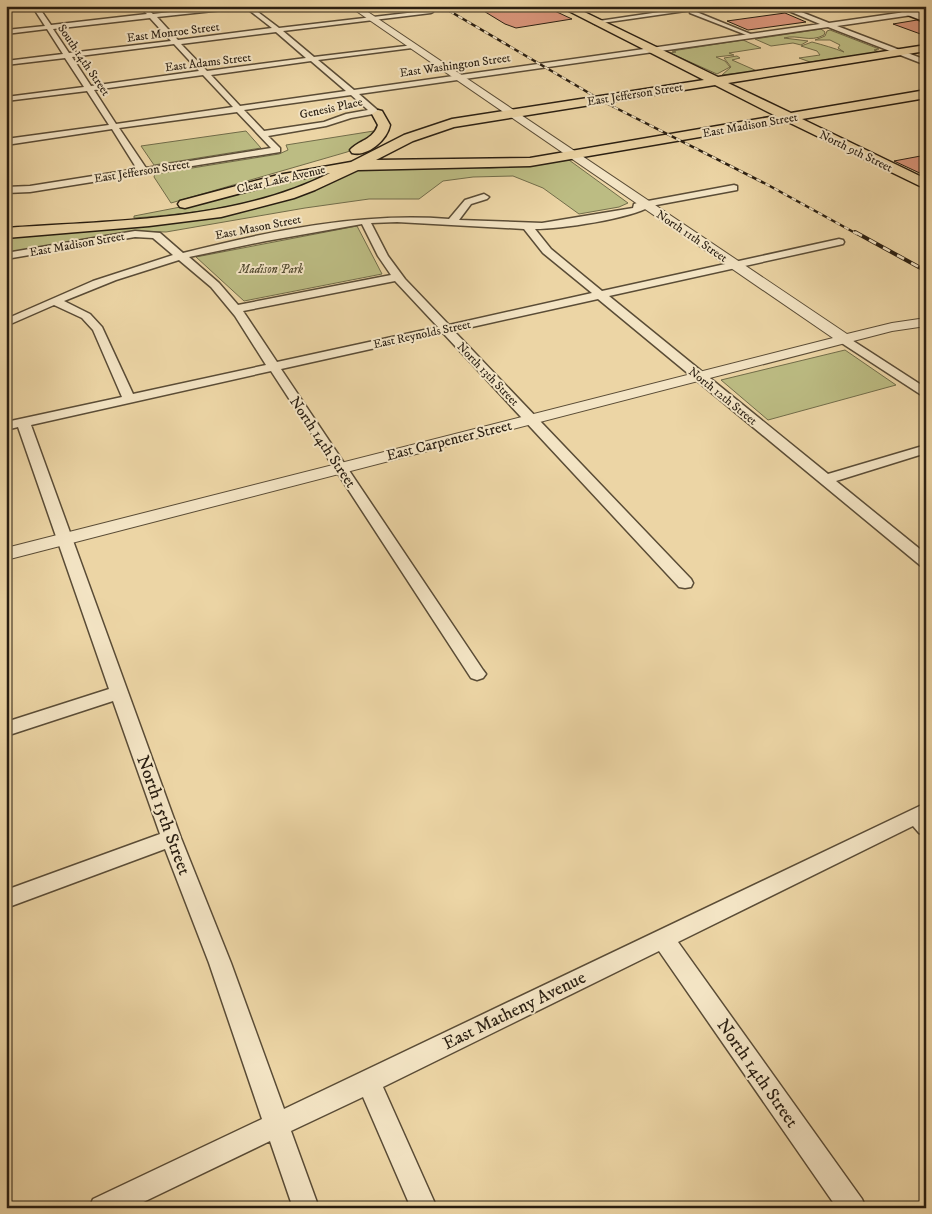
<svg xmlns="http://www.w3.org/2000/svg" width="932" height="1214" viewBox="0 0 932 1214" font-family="'IM FELL DW Pica',serif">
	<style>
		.green { fill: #bcbc83; stroke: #726d4a }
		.building { fill: #dd987e; stroke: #291e11 }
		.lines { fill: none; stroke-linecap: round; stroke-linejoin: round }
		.pedestrian-casing { stroke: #5a4c36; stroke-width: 3 }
		.minor-casing { stroke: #5a4c36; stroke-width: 3 }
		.tertiary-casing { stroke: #5a4c36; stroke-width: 2 }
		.secondary-casing { stroke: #291e11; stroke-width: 3 }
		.primary-casing { stroke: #291e11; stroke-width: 3 }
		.pedestrian { fill: #f3e4c4; fill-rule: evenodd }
		.minor { fill: #f3e4c4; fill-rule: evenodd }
		.tertiary { fill: #f3e4c4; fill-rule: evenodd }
		.secondary { fill: #f3e4c4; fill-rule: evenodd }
		.primary { fill: #ecd5a5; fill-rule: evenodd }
		.rail-far1-casing { stroke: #291e11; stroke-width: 2.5 }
		.rail-casing { stroke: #291e11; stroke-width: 4 }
		.rail-far1 { stroke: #f3e4c4; stroke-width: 2; stroke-dasharray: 5; stroke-linecap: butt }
		.rail { stroke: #f3e4c4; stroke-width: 2.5; stroke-dasharray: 8; stroke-linecap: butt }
		.labels { text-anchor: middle; stroke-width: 4; stroke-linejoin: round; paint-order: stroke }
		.far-street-label { font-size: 12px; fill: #291e11; stroke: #f3e4c4 }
		.far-park-label { font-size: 12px; font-style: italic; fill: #554d33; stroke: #f3e4c4 }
		.street-label { font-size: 15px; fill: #291e11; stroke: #f3e4c4 }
		.near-street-label { font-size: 18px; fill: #291e11; stroke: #f3e4c4 }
	</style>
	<rect width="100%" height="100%" fill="#ecd5a5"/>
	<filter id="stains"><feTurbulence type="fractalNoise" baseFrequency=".004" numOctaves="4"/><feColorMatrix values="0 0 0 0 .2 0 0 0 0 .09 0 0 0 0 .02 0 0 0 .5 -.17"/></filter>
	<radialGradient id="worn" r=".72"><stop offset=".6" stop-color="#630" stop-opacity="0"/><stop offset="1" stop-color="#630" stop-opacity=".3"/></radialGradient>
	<!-- green -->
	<g class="green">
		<path d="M821,29l4,3 -1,3c-14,8 -26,-1 -40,3l24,3 -7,4 -8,-2 -22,3 -16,-7z"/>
		<path d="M830,30l49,19 -5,1 6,2 -70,10 -11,-4 21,-3 -3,-4 -16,-5 11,-4c11,3 22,6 32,10l-6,-4 2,-3 -10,-5h-15l10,-4 2,-5z"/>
		<polygon points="743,40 761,48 729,53 734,55 716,57 725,61 730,67 717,74 670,53 676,52 672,51"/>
		<polygon points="737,56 740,58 732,60 757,71 722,75 731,67 724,58"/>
		<polygon points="380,130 357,148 347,152 171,203 154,177 155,174 279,154 288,150 286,145"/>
		<polygon points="246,131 261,148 154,165 141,146"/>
		<polygon points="569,160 628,203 619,207 579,214 543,188 513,176 473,177 443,181 419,199 369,199 305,208 166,232 137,231 6,254 6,236 230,215 303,195 357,169 410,166 490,168 526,166"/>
		<path d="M329,173c-61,31 -127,40 -195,45v-2l62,-12 66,-19z"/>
		<polygon points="357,226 382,274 244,301 196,257"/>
		<polygon points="845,350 896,385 768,420 721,380"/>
	</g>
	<!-- building -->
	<g class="building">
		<polygon points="503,6 511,8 544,6 572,19 516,28 505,24 482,10"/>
		<polygon points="785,13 806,22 748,30 727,21"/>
		<polygon points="917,20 926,24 926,36 893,24"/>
		<polygon points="926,155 926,176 894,161"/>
	</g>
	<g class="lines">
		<!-- pedestrian casing -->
		<g class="pedestrian-casing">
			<polygon id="pedestrian" points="690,11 694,11 753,35 749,36 690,13"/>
		</g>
		<!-- minor casing -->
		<g class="minor-casing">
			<g id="minor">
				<path d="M32,6h6l13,19 96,-11 -3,-3 3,-2 6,5 68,-8h29l29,22 154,-18v2l-2,1 -148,18 31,26 100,-12 2,1 -4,2 -94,12 36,30 466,-66 -43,-18h9l43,17 97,-14v4l-89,13 89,34v5l-98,-38 -469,67 23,20 -1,2 -8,-2 -22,4 -25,8 -58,10 12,12v4l-250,40 -24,1v-6l24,-1 107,-17 -25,-40 -106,16v-6l103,-14 -22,-34 -81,10v-4l78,-10 -19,-29 -59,7v-4l57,-7 -16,-25 -41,5v-4l39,-4zM232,9l17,1 23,18 -94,12 -21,-23zM150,18l21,23 -102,12 -16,-24zM276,32l30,26 -99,13 -26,-27zM174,44l25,27 -108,15 -19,-29zM311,61l35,30 -106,15 -29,-31zM203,75l30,32 -117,17 -22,-34zM351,95l17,15 -22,4 -22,8 -60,9 -20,-21zM237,112l34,36 -125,20 -27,-40z"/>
				<polygon points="466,6 478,6 469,9"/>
				<polygon points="700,6 720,6 595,24 592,22"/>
				<path d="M734,185l3,1v4l-86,16c-21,13 -91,23 -116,23l16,20 51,42 237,-52 4,1 1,2 -1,2 -4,1 -230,51 219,178 98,-29v8l-90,28 90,73v13l-5,-1 -323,-267 -144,32 237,248 2,4 -2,4 -6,1 -6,-1 -236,-254 -162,36 202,301 3,4 -3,4 -6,2 -6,-2 -200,-307 -240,54 150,413 50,125 53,146 642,-306v32l-7,-2 -6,-7 -235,116 184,257 4,9h-29l-178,-257 -276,136 54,121h-26l-48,-111 -72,34 28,77h-26l-23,-67 -139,67h-42l4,-9 169,-80 -53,-156 -44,-114 -159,59v-18l154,-56 -47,-133 -107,35v-14l103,-33 -91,-262 -12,3v-8l116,-25 -29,-67 -11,-12 -28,-13 -48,21v-7l87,-38 80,-26 -20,-17 -18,-1 -129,22v-6l129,-22 25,2 23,20c87,-22 177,-41 266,-34l16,-19 19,-6 5,3 -2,2 -16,5 -12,16 83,3 91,-15 1,-4 3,-1zM397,222l127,7 19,24 49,40 -143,32 -44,-46 -17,-23 -17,-33zM362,224l16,32 13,19 -153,30 -19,-22 -30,-26 77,-16zM179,260l32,27 24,29 31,49 -133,29 -31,-67 -12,-13 -26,-13 52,-21zM395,281l43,46 -161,35 -34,-51z"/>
				<polygon points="844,335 926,388 926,398 840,342 838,339"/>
			</g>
		</g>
		<!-- tertiary casing -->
		<g class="tertiary-casing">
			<polygon id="tertiary" points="349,6 359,6 847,334 892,323 926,318 926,326 892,331 6,560 6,548 833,338"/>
		</g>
		<!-- secondary casing -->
		<g class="secondary-casing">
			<polygon id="secondary" points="884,6 897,6 926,16 926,22"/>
		</g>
		<!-- primary casing -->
		<g class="primary-casing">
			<g id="primary">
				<path d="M559,6h13l146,71 208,-32v6l-198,32 63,30 135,-23v8l-124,21 124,60v10l-138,-67 -258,44 -172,4 -43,20 -21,8 -73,19 -72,9 -143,12v-10c106,-8 228,-6 324,-55l-51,10 -94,25 -5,-1 -2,-3 2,-3 98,-26 73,-13 53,-27 48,-16 252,-39zM715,85l61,31 -246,42 -154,2 37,-19 41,-14z"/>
				<path d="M378,110l4,1 8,14c-3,15 -22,32 -38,28l-2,-3c9,-10 23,-10 28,-25l-6,-11z"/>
			</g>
		</g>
		<!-- pedestrian -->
		<use href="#pedestrian" class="pedestrian"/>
		<!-- minor -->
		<use href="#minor" class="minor"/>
		<!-- tertiary -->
		<use href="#tertiary" class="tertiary"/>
		<!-- secondary -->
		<use href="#secondary" class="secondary"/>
		<!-- primary -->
		<use href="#primary" class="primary"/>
		<!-- rail-far1 casing -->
		<g class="rail-far1-casing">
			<polyline id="rail-far1" points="441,6 606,103 768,185 857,234"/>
		</g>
		<!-- rail casing -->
		<g class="rail-casing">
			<polyline id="rail" points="855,232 926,271"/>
		</g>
		<!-- rail-far1 -->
		<use href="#rail-far1" class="rail-far1"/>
		<!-- rail -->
		<use href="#rail" class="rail"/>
	</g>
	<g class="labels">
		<!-- far-street labels -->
		<g class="far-street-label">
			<text transform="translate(173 32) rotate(-7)" y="4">East Monroe Street</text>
			<text transform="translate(84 60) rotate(56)" y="4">South 14th Street</text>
			<text transform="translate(208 62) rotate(-7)" y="4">East Adams Street</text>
			<text transform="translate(455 65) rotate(-8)" y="4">East Washington Street</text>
			<text transform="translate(635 94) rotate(-9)" y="4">East Jefferson Street</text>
			<text transform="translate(331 108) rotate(-12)" y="4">Genesis Place</text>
			<text transform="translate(750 125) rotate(-10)" y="4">East Madison Street</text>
			<text transform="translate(856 151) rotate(26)" y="4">North 9th Street</text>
			<text transform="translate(142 171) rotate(-9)" y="4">East Jefferson Street</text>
			<text transform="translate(281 179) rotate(-13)" y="4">Clear Lake Avenue</text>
			<text transform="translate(258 227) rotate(-11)" y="4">East Mason Street</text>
			<text transform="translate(692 236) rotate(34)" y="4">North 11th Street</text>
			<text transform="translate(77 244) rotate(-10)" y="4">East Madison Street</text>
			<text transform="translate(422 334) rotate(-12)" y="4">East Reynolds Street</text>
			<text transform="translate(488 374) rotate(46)" y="4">North 13th Street</text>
			<text transform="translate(723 396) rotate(39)" y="4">North 12th Street</text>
		</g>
		<!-- far-park labels -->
		<g class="far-park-label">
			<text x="271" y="273">Madison Park</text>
		</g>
		<!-- street labels -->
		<g class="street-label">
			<text transform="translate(449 440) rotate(-14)" y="5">East Carpenter Street</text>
			<text transform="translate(323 442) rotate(56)" y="5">North 14th Street</text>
		</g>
		<!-- near-street labels -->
		<g class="near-street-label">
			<text transform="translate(164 815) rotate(70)" y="6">North 15th Street</text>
			<text transform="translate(514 1010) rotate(-26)" y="6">East Matheny Avenue</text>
			<text transform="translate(758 1073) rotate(55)" y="6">North 14th Street</text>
		</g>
	</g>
	<!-- margin -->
	<rect width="932" height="1214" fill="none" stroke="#ecd5a5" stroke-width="25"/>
	<rect x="8" y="8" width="917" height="1199" fill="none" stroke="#291e11" stroke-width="2.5"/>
	<rect x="12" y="12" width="907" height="1189" fill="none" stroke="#291e11"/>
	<rect width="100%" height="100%" filter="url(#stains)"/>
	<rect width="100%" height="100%" fill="url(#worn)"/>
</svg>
